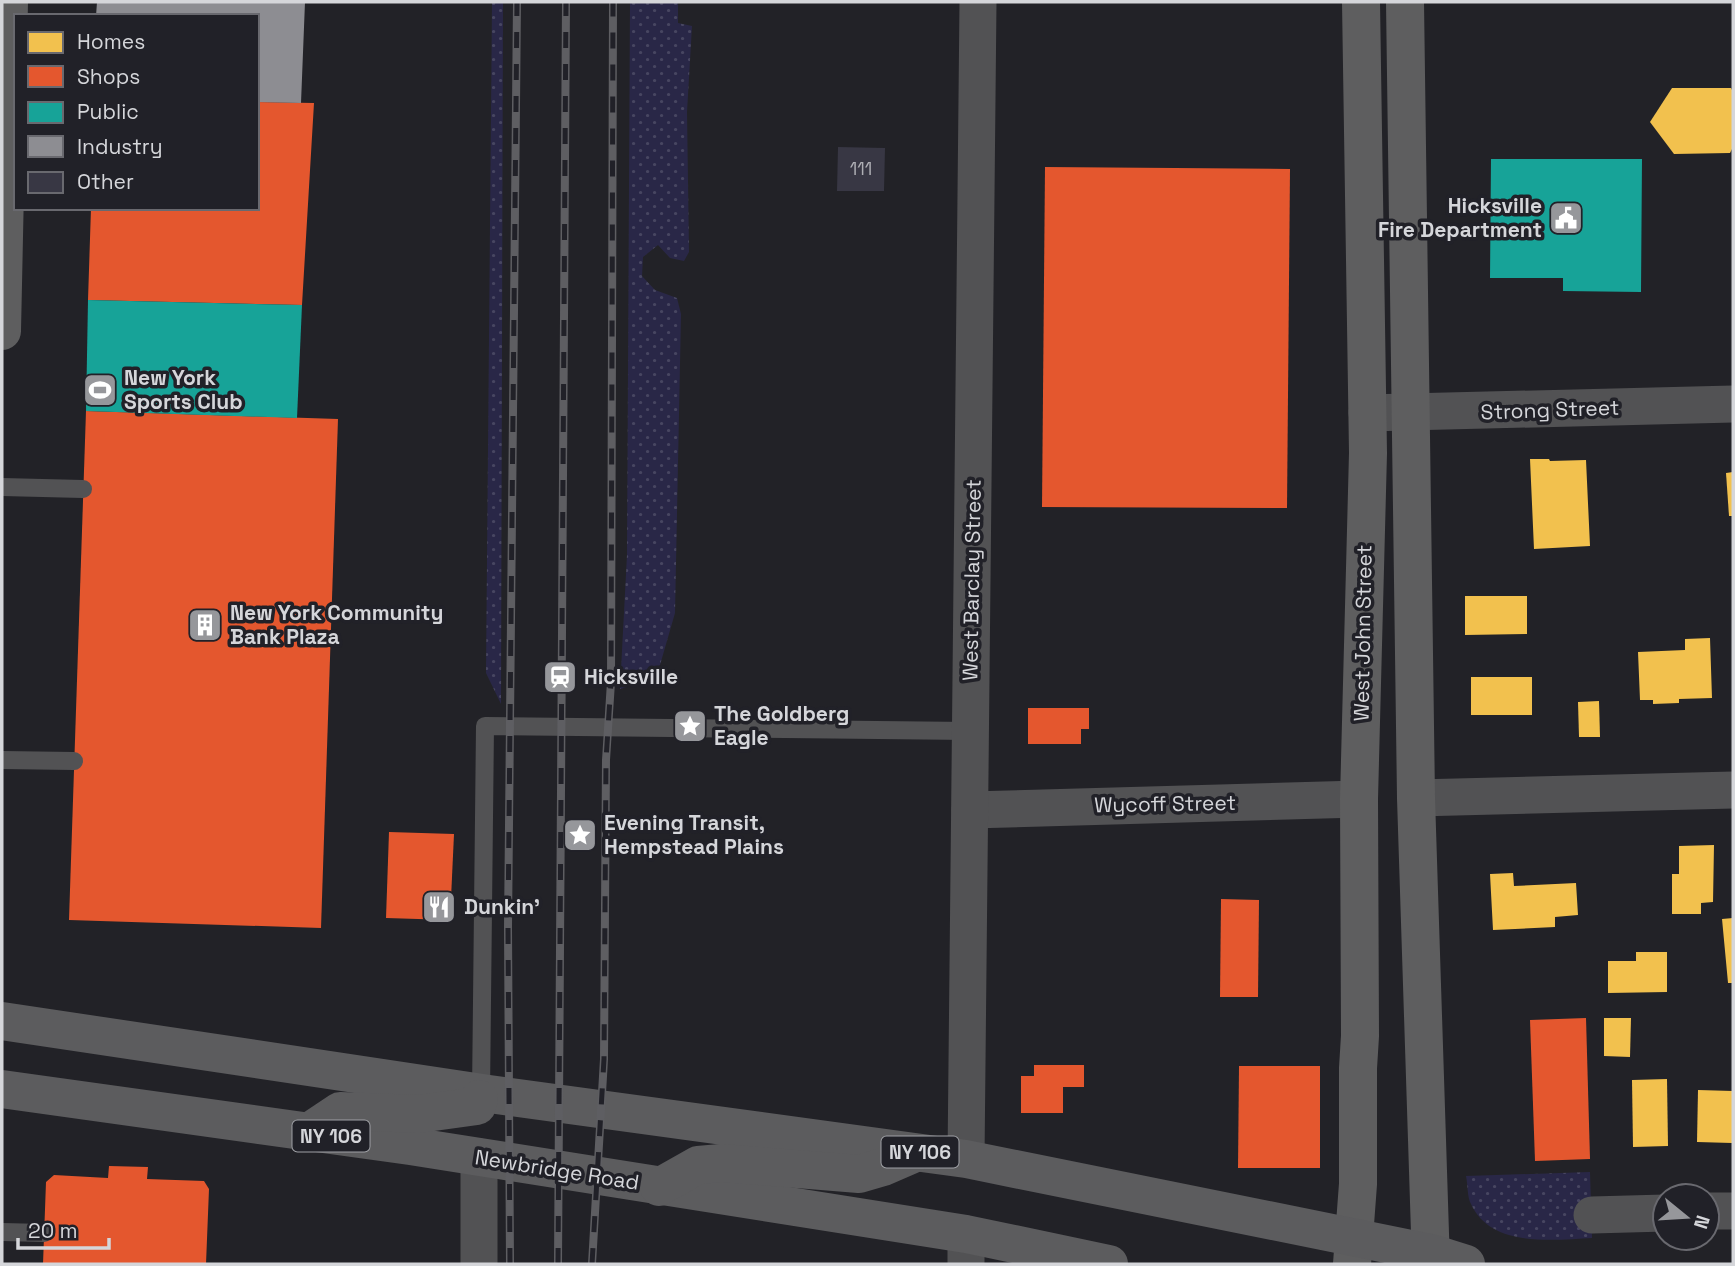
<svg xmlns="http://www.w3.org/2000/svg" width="1735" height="1266" viewBox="0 0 1735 1266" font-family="'Space Grotesk',sans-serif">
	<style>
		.grass { fill: url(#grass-dots) }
		.homes { fill: #f2c14e }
		.shops { fill: #e4572e }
		.public { fill: #17a398 }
		.industry { fill: #8d8d92 }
		.building { fill: #383744 }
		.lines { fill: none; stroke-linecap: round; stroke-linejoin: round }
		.lane { stroke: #525254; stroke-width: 18 }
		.street { stroke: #525254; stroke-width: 37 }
		.secondary { stroke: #5e5e5f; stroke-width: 38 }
		.primary { stroke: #5c5c5e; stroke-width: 38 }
		.rail-casing { stroke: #5e5e62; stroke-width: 8 }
		.rail { stroke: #212128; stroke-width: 5; stroke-dasharray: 16; stroke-linecap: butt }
		.labels { text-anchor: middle; stroke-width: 7; stroke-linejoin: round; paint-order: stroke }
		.number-label { font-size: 18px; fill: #aeaeb4 }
		.shield { fill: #212128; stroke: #9fa0a5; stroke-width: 2 }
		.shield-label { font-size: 19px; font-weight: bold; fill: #d5d6da }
		.poi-label { font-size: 21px; font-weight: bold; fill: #d5d6da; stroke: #212128; text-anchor: start }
		.street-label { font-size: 21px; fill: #d5d6da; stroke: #212128 }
	</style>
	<defs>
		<pattern id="grass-dots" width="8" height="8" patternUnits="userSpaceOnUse" patternTransform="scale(1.75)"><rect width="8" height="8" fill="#292747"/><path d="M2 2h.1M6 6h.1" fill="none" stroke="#474661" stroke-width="1.8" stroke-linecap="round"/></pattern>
	</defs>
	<rect width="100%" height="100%" fill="#222227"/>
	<!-- grass -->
	<g class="grass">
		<polygon points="492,2 503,2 501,704 486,673"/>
		<polygon points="630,2 678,2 678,23 692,26 687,112 689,252 684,261 670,258 658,245 643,257 642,276 655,290 677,298 681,314 675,613 660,665 643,682 620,689 627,555"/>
		<path d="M1590,1172l2,66c-39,2 -101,10 -121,-34 -4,-7 -3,-19 -5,-28z"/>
	</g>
	<!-- homes -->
	<g class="homes">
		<polygon points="1672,88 1731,88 1733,92 1733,147 1730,153 1674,154 1650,122"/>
		<polygon points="1530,459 1549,459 1550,461 1586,460 1590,546 1534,549"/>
		<polygon points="1733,472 1733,516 1729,516 1726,473"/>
		<polygon points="1465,596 1527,596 1527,634 1465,635"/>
		<polygon points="1710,638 1712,698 1679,699 1679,703 1653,704 1653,700 1640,700 1638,652 1685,650 1685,639"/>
		<rect x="1471" y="677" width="61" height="38"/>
		<polygon points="1599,701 1600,737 1579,737 1578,702"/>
		<polygon points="1714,845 1713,902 1701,903 1701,914 1672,914 1672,874 1679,874 1679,846"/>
		<polygon points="1513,873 1514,886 1576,883 1578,915 1555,917 1555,927 1493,930 1490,874"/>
		<polygon points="1733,918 1733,983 1728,983 1722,919"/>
		<polygon points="1636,952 1667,952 1667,992 1608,993 1608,961 1636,961"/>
		<polygon points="1604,1018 1631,1018 1630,1057 1604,1056"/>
		<polygon points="1667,1079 1668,1146 1633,1147 1632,1080"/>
		<polygon points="1698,1090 1733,1091 1732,1143 1697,1142"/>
	</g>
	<!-- shops -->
	<g class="shops">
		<polygon points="257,102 314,103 302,305 88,300 91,208 257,208"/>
		<polygon points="1045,167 1290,169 1287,508 1042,507"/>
		<polygon points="86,411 338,419 321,928 69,920"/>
		<polygon points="1028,708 1089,708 1089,729 1081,729 1081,744 1028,744"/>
		<polygon points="389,832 454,834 450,920 386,918"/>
		<polygon points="1221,899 1259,900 1258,997 1220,997"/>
		<polygon points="1586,1018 1590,1159 1535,1161 1530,1020"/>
		<polygon points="1034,1065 1084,1065 1084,1087 1063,1087 1063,1113 1021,1113 1021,1076 1034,1076"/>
		<polygon points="1239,1066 1320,1066 1320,1168 1238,1168"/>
		<polygon points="109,1166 148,1167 147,1179 204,1181 209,1189 206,1264 43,1264 46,1182 54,1175 108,1178"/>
	</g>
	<!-- public -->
	<g class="public">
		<polygon points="1491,159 1642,159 1641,292 1563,291 1563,278 1490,278"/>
		<polygon points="88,300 302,305 297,418 86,411"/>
	</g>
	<!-- industry -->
	<polygon class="industry" points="97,2 305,2 301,103 257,102 257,16 96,16"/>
	<!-- building -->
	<polygon class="building" points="838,147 885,148 884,191 837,191"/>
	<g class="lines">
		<!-- lane -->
		<g class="lane">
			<polyline points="2,487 83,489"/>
			<polyline points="2,760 74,761"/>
			<polyline points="481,1093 485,726 970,731"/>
			<polyline points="2,1232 44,1233"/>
		</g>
		<!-- street -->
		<g class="street">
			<polyline points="1367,413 1733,404"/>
			<polyline points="1416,798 1733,790"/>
			<polyline points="970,810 1359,799"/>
			<polyline points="966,1159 978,2"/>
			<polyline points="1707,1211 1733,1211"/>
			<polyline points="1592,1215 1665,1213"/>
			<polyline points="479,1264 479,1157"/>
			<polyline points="966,1264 966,1234"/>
		</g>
		<!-- secondary -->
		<g class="secondary">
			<polyline points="1405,2 1416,798 1431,1264"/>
			<polyline points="2,331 9,2"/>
			<polyline points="1352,1264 1358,1184 1358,1068 1360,1036 1359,799 1368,453 1361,2"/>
		</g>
		<!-- primary -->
		<g class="primary">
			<polyline points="2,1021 489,1094 966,1159 1431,1253 1466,1264"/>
			<polyline points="2,1089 410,1146 966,1234 1109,1264"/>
			<polyline points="310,1131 340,1111 419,1114 477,1106 479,1099"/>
			<polyline points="659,1187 698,1165 721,1163 859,1174 883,1167 913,1154"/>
		</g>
		<!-- rail casing -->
		<g class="rail-casing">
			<g id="rail">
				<polyline points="510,1264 508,928 517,2"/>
				<polyline points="558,1264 566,2"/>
				<polyline points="592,1264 604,1059 606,760 611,682 613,2"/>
			</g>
		</g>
		<!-- rail -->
		<use href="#rail" class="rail"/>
	</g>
	<!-- icons -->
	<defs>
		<g id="civic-square" transform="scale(1.75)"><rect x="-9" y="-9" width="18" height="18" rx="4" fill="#96979b" stroke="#212128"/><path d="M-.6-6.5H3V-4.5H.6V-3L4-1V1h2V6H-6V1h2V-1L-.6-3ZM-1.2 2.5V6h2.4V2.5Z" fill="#fff"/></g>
		<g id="stadium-square" transform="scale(1.75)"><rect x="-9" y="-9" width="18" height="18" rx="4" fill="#96979b" stroke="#212128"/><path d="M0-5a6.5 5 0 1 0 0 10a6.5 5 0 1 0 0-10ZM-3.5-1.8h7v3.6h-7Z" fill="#fff"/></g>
		<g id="building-square" transform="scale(1.75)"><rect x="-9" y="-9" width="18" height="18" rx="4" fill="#96979b" stroke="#212128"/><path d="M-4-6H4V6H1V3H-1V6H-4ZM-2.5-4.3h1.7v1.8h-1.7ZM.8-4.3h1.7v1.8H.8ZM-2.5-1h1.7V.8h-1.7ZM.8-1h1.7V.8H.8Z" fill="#fff"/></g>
		<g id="station-square" transform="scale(1.75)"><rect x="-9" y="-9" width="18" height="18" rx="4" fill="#96979b" stroke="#212128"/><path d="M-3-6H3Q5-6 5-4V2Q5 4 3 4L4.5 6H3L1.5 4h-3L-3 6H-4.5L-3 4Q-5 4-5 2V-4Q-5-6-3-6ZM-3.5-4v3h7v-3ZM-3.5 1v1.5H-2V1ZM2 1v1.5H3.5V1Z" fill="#fff"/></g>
		<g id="sight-square" transform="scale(1.75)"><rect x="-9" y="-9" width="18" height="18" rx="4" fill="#96979b" stroke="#212128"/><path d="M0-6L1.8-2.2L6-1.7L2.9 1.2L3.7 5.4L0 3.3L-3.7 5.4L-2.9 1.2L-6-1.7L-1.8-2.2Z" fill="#fff"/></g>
		<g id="restaurant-square" transform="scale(1.75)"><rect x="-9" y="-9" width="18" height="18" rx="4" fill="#96979b" stroke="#212128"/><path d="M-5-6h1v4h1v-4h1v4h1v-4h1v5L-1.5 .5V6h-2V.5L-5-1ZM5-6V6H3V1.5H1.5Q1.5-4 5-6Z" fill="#fff"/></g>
	</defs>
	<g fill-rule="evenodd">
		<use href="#civic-square" x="1566" y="218"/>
		<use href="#stadium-square" x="100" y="390"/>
		<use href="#building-square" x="205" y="625"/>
		<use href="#station-square" x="560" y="677"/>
		<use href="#sight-square" x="690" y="726"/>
		<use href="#sight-square" x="580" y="835"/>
		<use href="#restaurant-square" x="439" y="907"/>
	</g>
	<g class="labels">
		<!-- number labels -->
		<g class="number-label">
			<text x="861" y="175">111</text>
		</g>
		<!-- shield labels -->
		<g class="shield">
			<rect x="292.5" y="1120.5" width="77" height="31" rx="5"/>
			<rect x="881.5" y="1136.5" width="77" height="31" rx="5"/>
		</g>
		<g class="shield-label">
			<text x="331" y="1143">NY 106</text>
			<text x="920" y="1159">NY 106</text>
		</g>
		<!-- poi labels -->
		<g class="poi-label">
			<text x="1542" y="213" text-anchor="end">Hicksville<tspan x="1542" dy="24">Fire Department</tspan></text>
			<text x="124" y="385">New York<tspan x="124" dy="24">Sports Club</tspan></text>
			<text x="230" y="620">New York Community<tspan x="230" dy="24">Bank Plaza</tspan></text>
			<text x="584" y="684">Hicksville</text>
			<text x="714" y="721">The Goldberg<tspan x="714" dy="24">Eagle</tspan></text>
			<text x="604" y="830">Evening Transit,<tspan x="604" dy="24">Hempstead Plains</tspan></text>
			<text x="464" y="914">Dunkin'</text>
		</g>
		<!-- street labels -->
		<g class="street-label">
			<text transform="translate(1550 410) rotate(-2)" y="7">Strong Street</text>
			<text transform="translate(972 580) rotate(-89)" y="7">West Barclay Street</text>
			<text transform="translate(1363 633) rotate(-89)" y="7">West John Street</text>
			<text transform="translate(1165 804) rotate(-1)" y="7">Wycoff Street</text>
			<text transform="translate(557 1170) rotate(9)" y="7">Newbridge Road</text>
		</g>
	</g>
	<!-- border -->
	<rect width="1735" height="1266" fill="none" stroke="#d5d6da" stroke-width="7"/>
	<!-- legend -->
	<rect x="14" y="14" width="245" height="196" fill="#212128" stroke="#69696f" stroke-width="2"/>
	<rect x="28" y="32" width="35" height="21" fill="#f2c14e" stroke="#69696f" stroke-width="2"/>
	<text x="77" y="49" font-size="21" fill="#d5d6da">Homes</text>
	<rect x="28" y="66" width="35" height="21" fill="#e4572e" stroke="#69696f" stroke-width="2"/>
	<text x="77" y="84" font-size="21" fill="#d5d6da">Shops</text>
	<rect x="28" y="102" width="35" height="21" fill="#17a398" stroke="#69696f" stroke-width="2"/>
	<text x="77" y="119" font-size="21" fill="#d5d6da">Public</text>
	<rect x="28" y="136" width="35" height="21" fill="#8d8d92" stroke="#69696f" stroke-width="2"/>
	<text x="77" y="154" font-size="21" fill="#d5d6da">Industry</text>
	<rect x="28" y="172" width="35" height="21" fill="#383744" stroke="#69696f" stroke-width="2"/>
	<text x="77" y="189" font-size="21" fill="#d5d6da">Other</text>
	<!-- north arrow -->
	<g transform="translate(1686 1217) rotate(108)"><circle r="33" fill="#212128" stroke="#69696f" stroke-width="2"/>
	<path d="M0-5L12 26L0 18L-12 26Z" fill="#96979b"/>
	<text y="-10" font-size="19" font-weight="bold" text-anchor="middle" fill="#d5d6da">N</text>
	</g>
	<!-- scale -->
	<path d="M18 1238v10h91v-10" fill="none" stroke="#d5d6da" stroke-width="3.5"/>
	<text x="28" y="1238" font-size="21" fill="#d5d6da" stroke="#212128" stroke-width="5" paint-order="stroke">20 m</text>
</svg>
